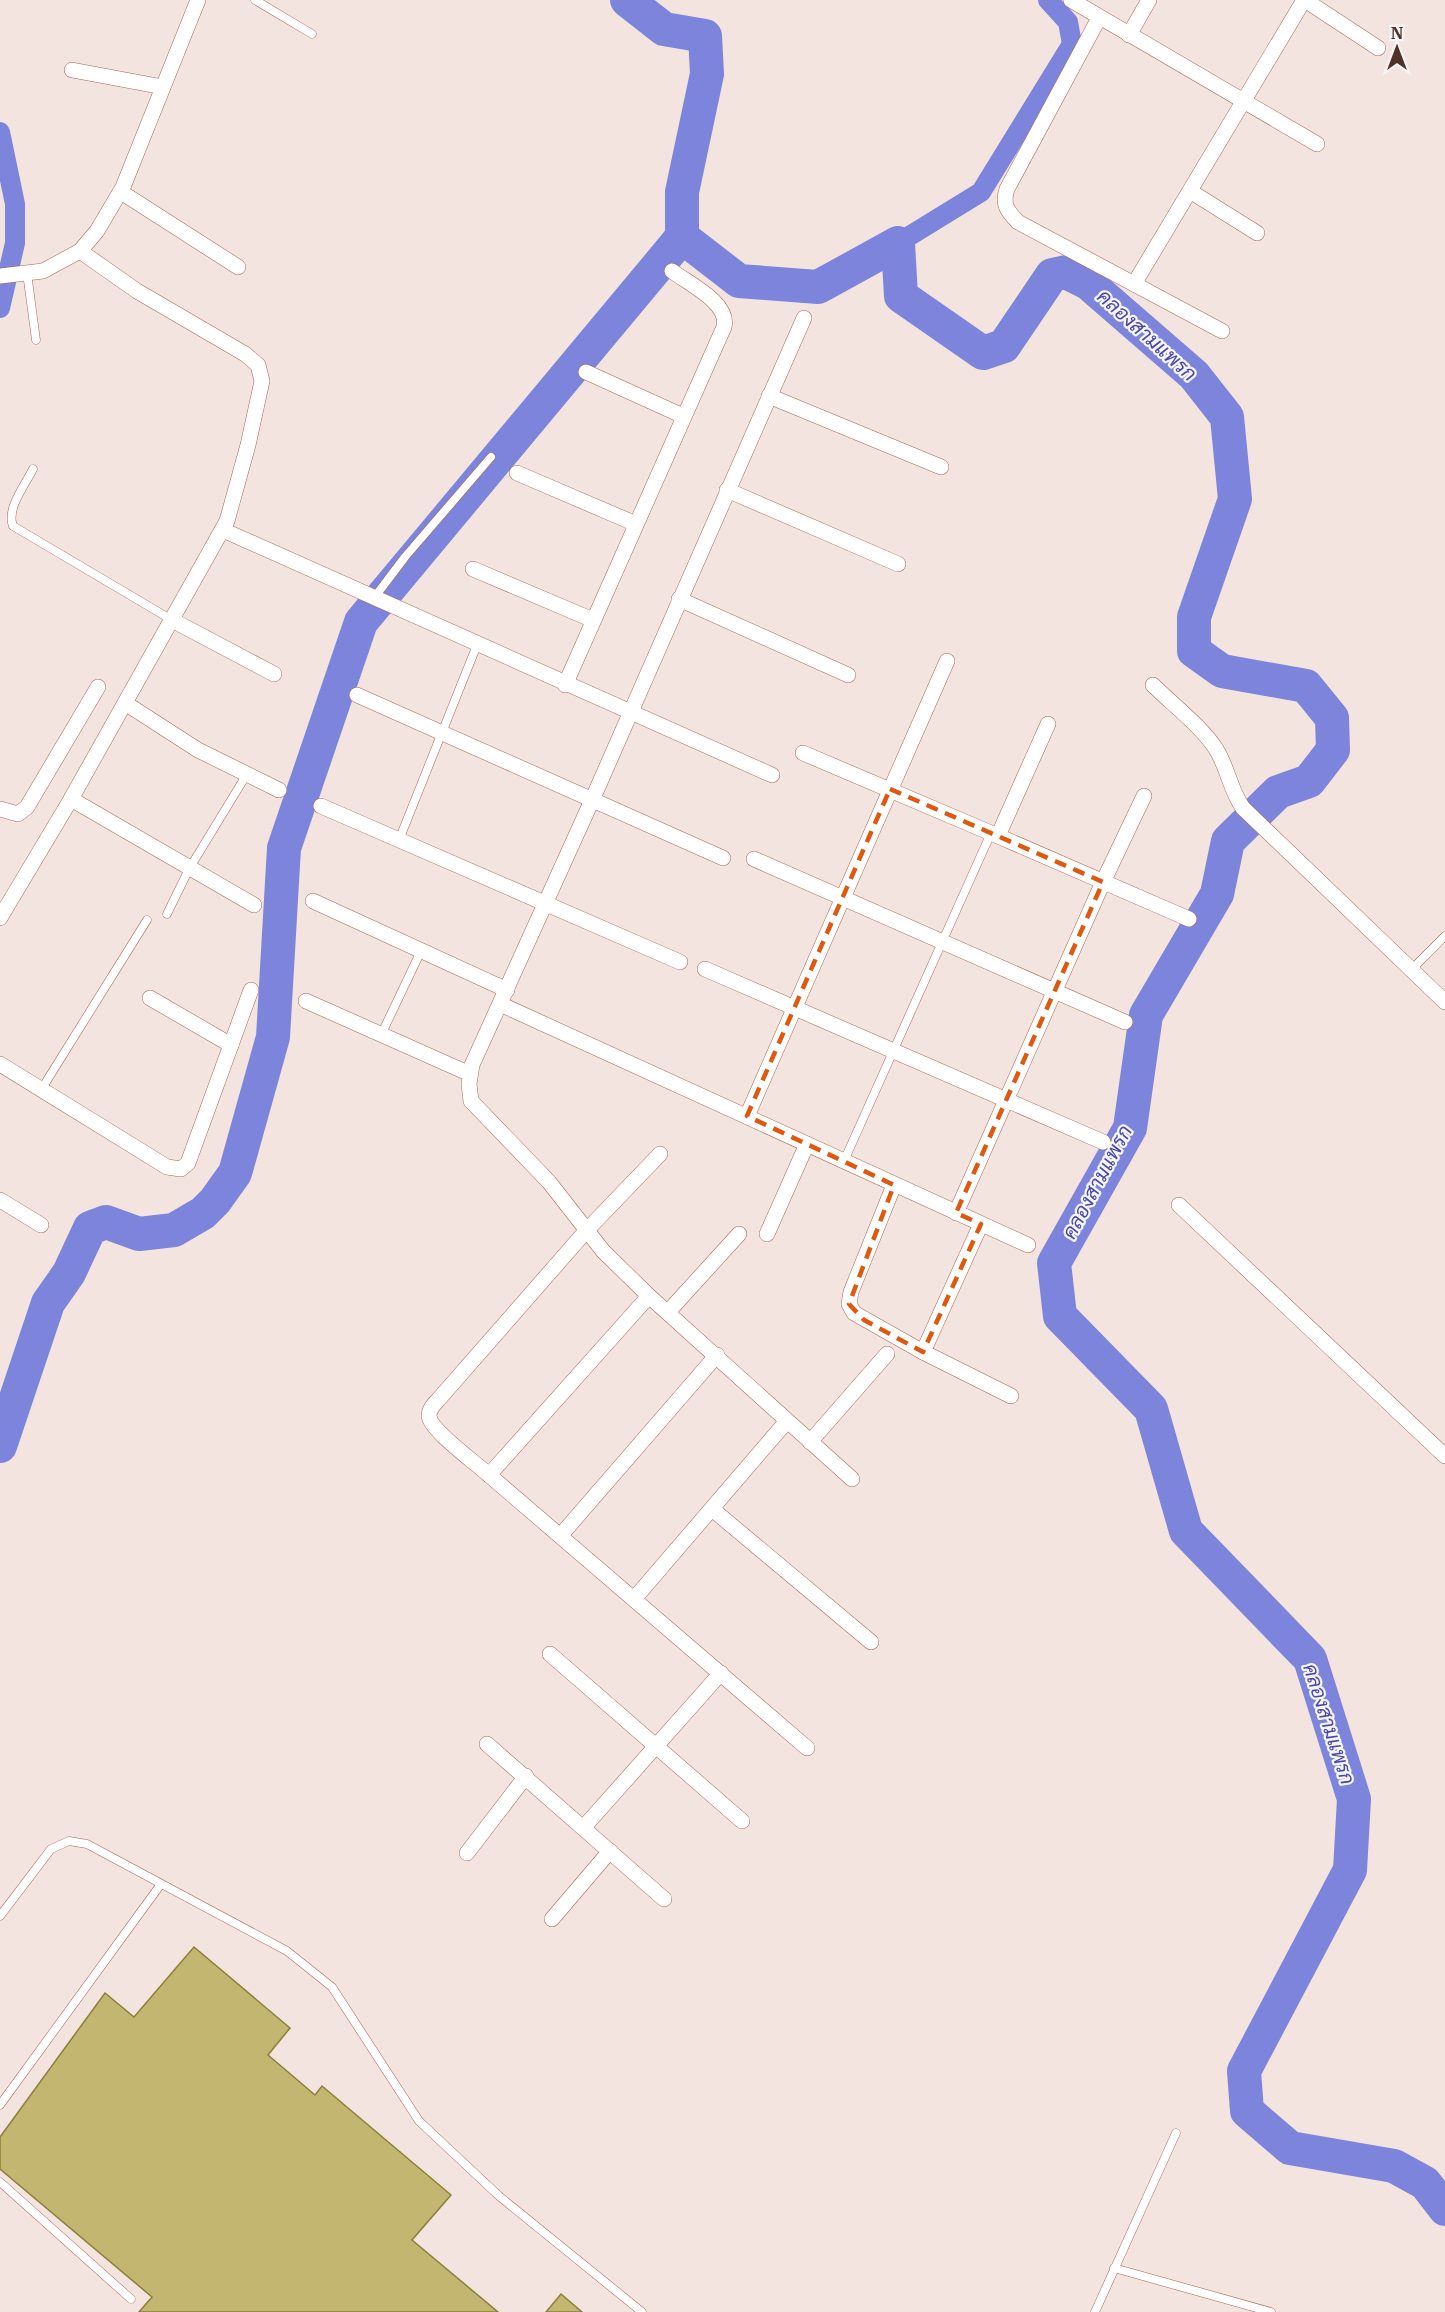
<svg xmlns="http://www.w3.org/2000/svg" width="1445" height="2312" viewBox="0 0 1445 2312" font-family="'IBM Plex Serif',Sarabun,serif">
	<style>
		.lines { fill: none; stroke-linecap: round; stroke-linejoin: round }
		.canal { stroke: #7d84db; stroke-width: 20 }
		.river { stroke: #7d84db; stroke-width: 34 }
		.building { fill: #c3b670; stroke: #8c7f39; stroke-width: 1.5 }
		.lane-casing { stroke: #a96752; stroke-width: 9 }
		.street-casing { stroke: #a96752; stroke-width: 16 }
		.lane { stroke: #fff; stroke-width: 8 }
		.street { stroke: #fff; stroke-width: 15 }
		.marked { fill: none; stroke: #e0570d; stroke-width: 4.5; stroke-dasharray: 12 8; stroke-linejoin: round }
		.labels { text-anchor: middle; stroke-width: 4.5; stroke-linejoin: round; paint-order: stroke }
		.water-label { font-size: 20px; font-style: italic; fill: #4847ae; stroke: #f5f5f5 }
	</style>
	<rect width="100%" height="100%" fill="#f4e4df"/>
	<g class="lines">
		<!-- canal -->
		<g class="canal">
			<polyline points="0,132 15,204 15,243 0,308"/>
			<polyline points="898,243 981,192 1072,44 1068,22 1048,0"/>
		</g>
		<!-- river -->
		<g class="river">
			<polyline points="682,237 739,281 818,287 898,243 901,296 983,353 1004,346 1052,275 1066,272 1088,283 1194,375 1227,417 1235,499 1194,617 1194,651 1222,671 1306,686 1332,718 1333,750 1309,781 1278,792 1228,841 1217,894 1146,1015 1130,1128 1054,1263 1060,1316 1151,1409 1186,1531 1310,1659 1354,1799 1350,1870 1244,2071 1247,2111 1290,2148 1394,2166 1425,2183 1445,2209"/>
			<polyline points="0,1446 48,1303 69,1273 90,1228 106,1222 139,1234 174,1230 203,1213 215,1201 235,1173 273,1037 284,848 361,622 682,237 682,192 707,74 705,36 664,29 627,0"/>
		</g>
	</g>
	<!-- building -->
	<g class="building">
		<polygon points="194,1947 290,2028 268,2055 315,2095 322,2086 451,2195 412,2240 498,2312 139,2312 152,2297 0,2169 0,2137 105,1993 134,2017"/>
		<polygon points="561,2294 582,2312 546,2312"/>
	</g>
	<g class="lines">
		<!-- lane casing -->
		<g class="lane-casing">
			<g id="lane">
				<polyline points="255,0 312,34"/>
				<polyline points="27,273 36,340"/>
				<path d="M33,469c-8,16 -27,40 -20,57l159,94"/>
				<polyline points="374,598 405,557 491,457"/>
				<polyline points="399,840 477,645"/>
				<polyline points="167,914 189,869 247,774"/>
				<polyline points="1411,970 1445,936"/>
				<polyline points="381,1035 421,951"/>
				<polyline points="41,1090 147,920"/>
				<polyline points="844,1161 991,833"/>
				<polyline points="0,1916 51,1849 69,1841 87,1844 287,1951 332,1987 419,2121 499,2196 642,2312"/>
				<polyline points="0,2105 161,1884"/>
				<polyline points="0,2182 131,2299"/>
				<polyline points="1114,2268 1271,2312"/>
				<polyline points="1095,2312 1176,2133"/>
			</g>
		</g>
		<!-- street casing -->
		<g class="street-casing">
			<g id="street">
				<polyline points="1071,0 1317,144"/>
				<polyline points="1305,0 1378,48"/>
				<path d="M1099,18l-92,171c-5,15 0,22 11,33l204,109"/>
				<polyline points="1129,35 1149,0"/>
				<polyline points="72,70 163,87"/>
				<polyline points="1190,191 1257,233"/>
				<polyline points="121,192 238,267"/>
				<polyline points="0,276 43,271 80,251 97,231 123,187 198,0"/>
				<polyline points="1134,284 1304,0"/>
				<polyline points="804,318 593,798 472,1065 469,1084 471,1101 549,1182 603,1251 649,1296 852,1479"/>
				<polyline points="586,372 683,416"/>
				<polyline points="769,396 941,467"/>
				<polyline points="517,473 636,524"/>
				<polyline points="727,490 898,564"/>
				<polyline points="223,530 772,775"/>
				<polyline points="473,569 593,620"/>
				<polyline points="679,599 848,675"/>
				<polyline points="172,620 274,674"/>
				<path d="M565,685l159,-358c6,-24 -35,-43 -52,-56"/>
				<path d="M1153,685c19,19 49,42 63,64 12,19 14,41 27,59l202,194"/>
				<polyline points="357,695 723,858"/>
				<polyline points="125,703 198,750 279,790"/>
				<polyline points="1048,724 998,836 1189,919"/>
				<polyline points="803,753 998,836"/>
				<polyline points="71,799 254,905"/>
				<polyline points="321,806 680,962"/>
				<polyline points="0,809 18,814 27,807 98,687"/>
				<polyline points="754,859 1125,1022"/>
				<polyline points="313,901 507,990"/>
				<polyline points="0,918 71,799 227,521 248,445 262,381 258,365 245,354 137,291 80,251"/>
				<polyline points="705,969 1103,1142"/>
				<polyline points="150,998 231,1045"/>
				<polyline points="306,1001 470,1074"/>
				<polyline points="500,1004 1028,1245"/>
				<polyline points="0,1064 167,1167 181,1169 188,1163 251,990"/>
				<polyline points="747,1116 947,661"/>
				<path d="M660,1154l-74,77 -148,169c-4,4 -9,9 -9,16 1,14 48,48 60,59l318,273"/>
				<polyline points="894,1185 851,1292 849,1304 854,1313 923,1352 1011,1396"/>
				<polyline points="0,1200 41,1225"/>
				<polyline points="1179,1205 1445,1456"/>
				<polyline points="956,1213 1103,882 1144,796"/>
				<polyline points="767,1234 807,1144"/>
				<polyline points="668,1312 739,1234"/>
				<polyline points="923,1352 981,1224"/>
				<polyline points="810,1442 887,1354"/>
				<polyline points="489,1475 649,1296"/>
				<polyline points="712,1509 871,1642"/>
				<polyline points="561,1535 717,1355"/>
				<polyline points="634,1599 787,1421"/>
				<polyline points="550,1654 742,1821"/>
				<polyline points="487,1744 664,1899"/>
				<polyline points="584,1827 721,1673"/>
				<polyline points="467,1853 526,1776"/>
				<polyline points="552,1919 610,1851"/>
			</g>
		</g>
		<!-- lane -->
		<use href="#lane" class="lane"/>
		<!-- street -->
		<use href="#street" class="street"/>
	</g>
	<!-- marked area -->
	<path class="marked" d="M890,789l213,93 -147,331 25,11 -58,128 -59,-32 -15,-16 45,-119 -147,-69z"/>
	<g class="labels">
		<!-- water labels -->
		<g class="water-label">
			<text transform="translate(1147 335) rotate(42)" y="7">คลองสามแพรก</text>
			<text transform="translate(1097 1182) rotate(-62)" y="7">คลองสามแพรก</text>
			<text transform="translate(1329 1724) rotate(72)" y="7">คลองสามแพรก</text>
		</g>
	</g>
	<!-- north arrow -->
	<g transform="translate(1397 48)" stroke="#f5f5f5" stroke-width="4.5" paint-order="stroke">
	<path d="M0-4.5L10 22L0 15L-10 22Z" fill="#503229"/>
	<text y="-9" font-size="16" font-weight="bold" text-anchor="middle" fill="#503229">N</text>
	</g>
</svg>
